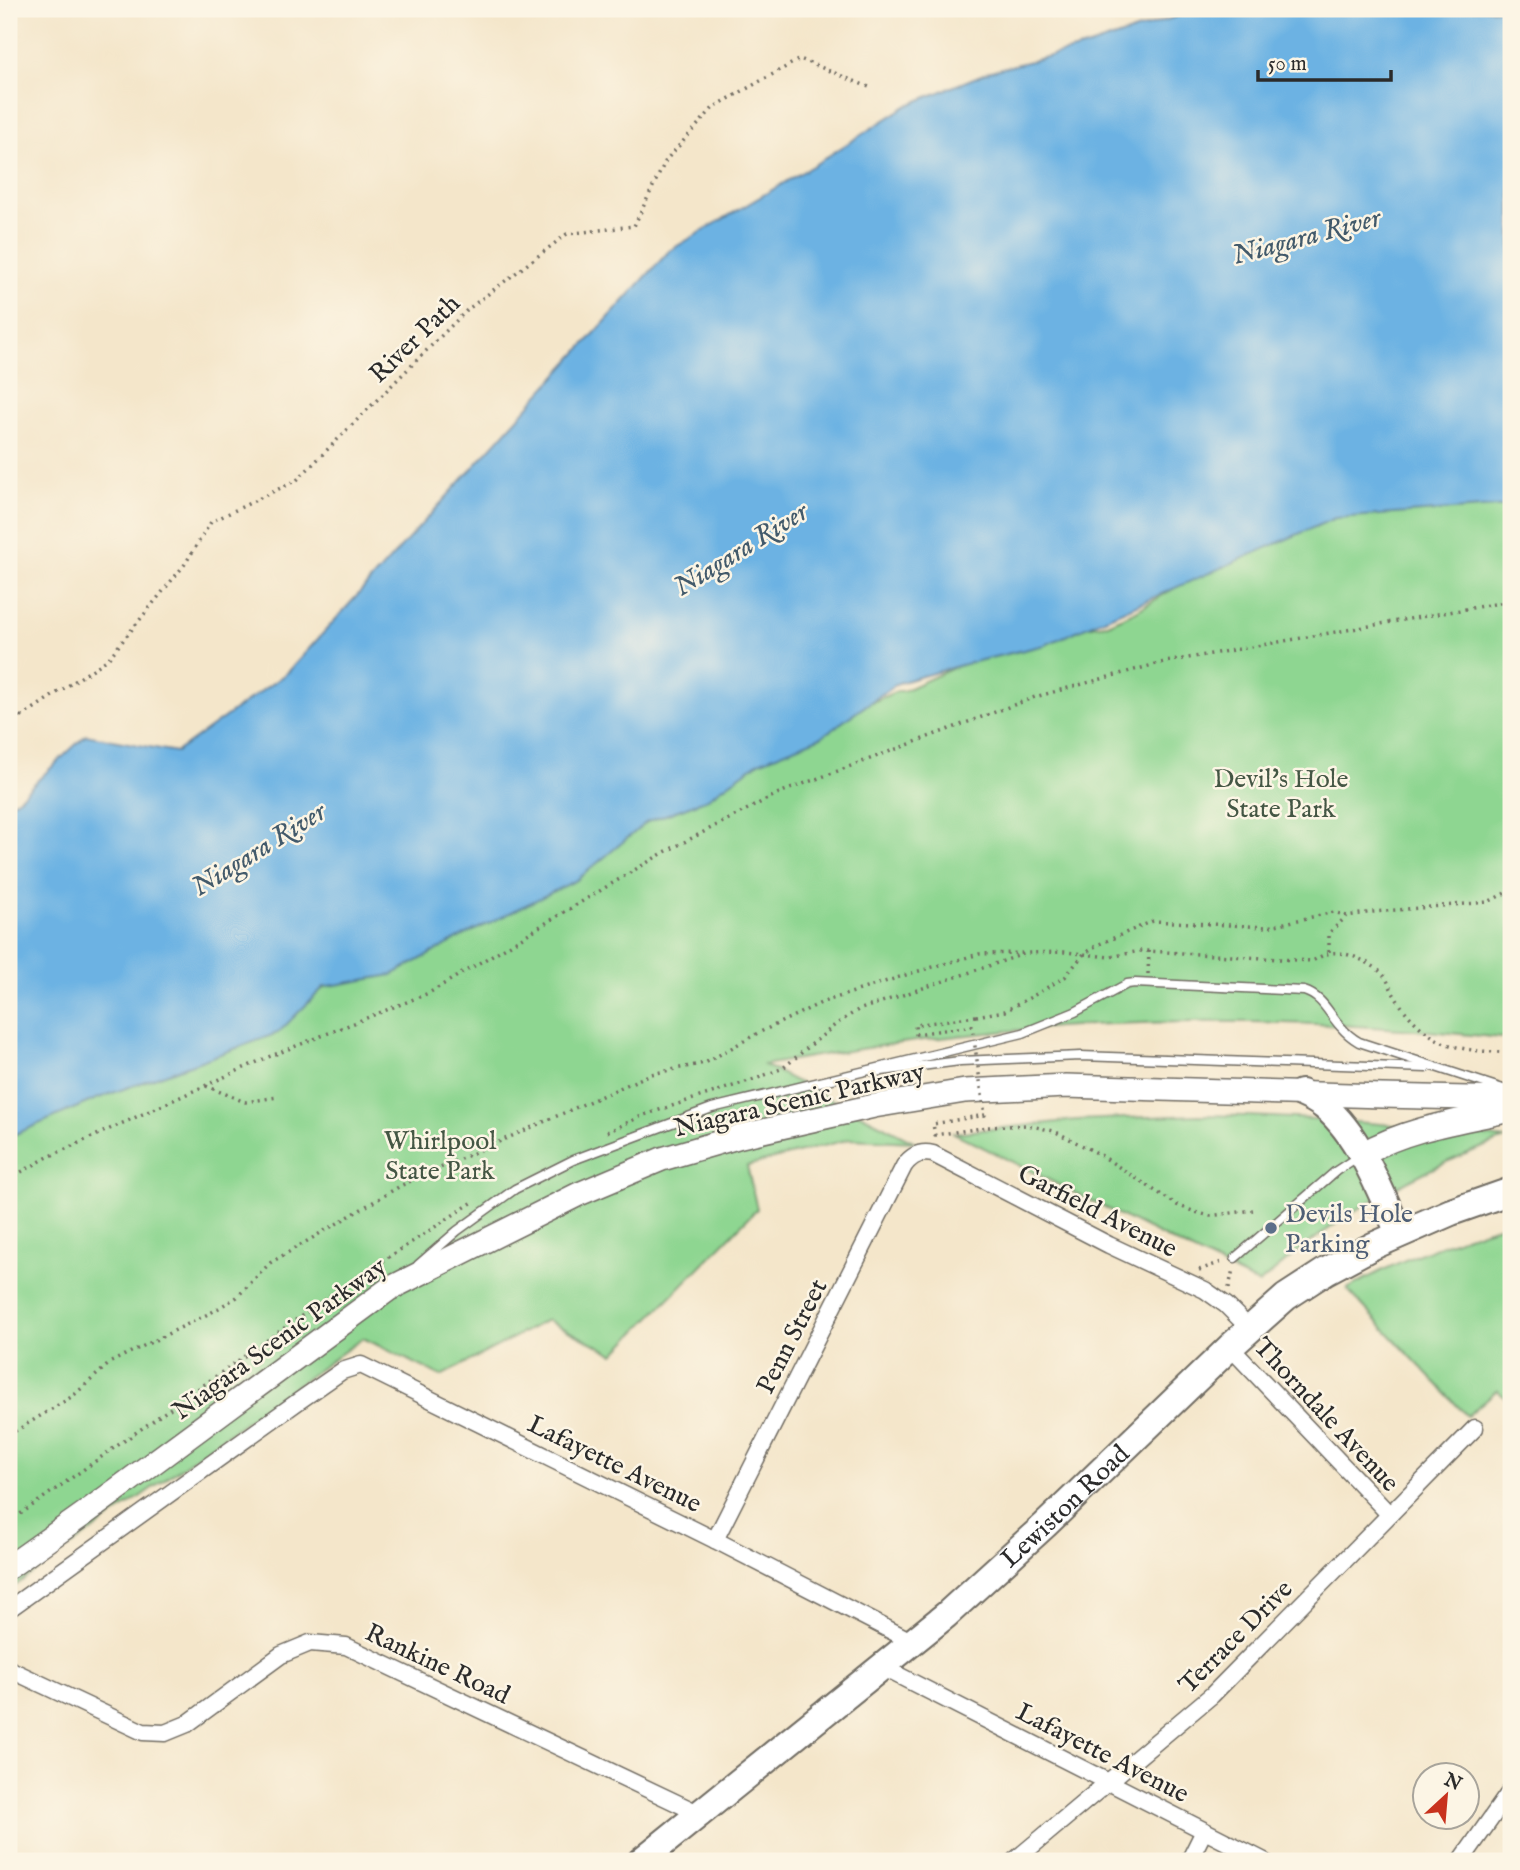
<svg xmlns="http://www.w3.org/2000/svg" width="1520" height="1870" viewBox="0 0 1520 1870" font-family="'IM FELL English',serif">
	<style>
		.green { fill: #8ed691; stroke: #5c805e; stroke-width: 2 }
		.water { fill: #6cb2e3; stroke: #4c6e87; stroke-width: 2 }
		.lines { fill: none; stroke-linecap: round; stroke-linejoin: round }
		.service-casing { stroke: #716c63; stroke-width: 11 }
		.minor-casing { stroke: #716c63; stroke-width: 19 }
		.secondary-casing { stroke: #716c63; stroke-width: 26 }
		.primary-casing { stroke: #716c63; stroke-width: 30 }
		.path { stroke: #716c63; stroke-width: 3.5; stroke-dasharray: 2 5; stroke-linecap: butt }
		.service { stroke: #fff; stroke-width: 8 }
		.minor { stroke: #fff; stroke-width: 16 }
		.secondary { stroke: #fff; stroke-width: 23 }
		.primary { stroke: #fff; stroke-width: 26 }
		.path-bridge { stroke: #716c63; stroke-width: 3.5; stroke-dasharray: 2 5; stroke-linecap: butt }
		.service-dot { fill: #5c6f8a; stroke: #fcf5e5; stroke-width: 2.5 }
		.labels { text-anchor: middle; stroke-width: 5; stroke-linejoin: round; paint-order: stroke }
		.street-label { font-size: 26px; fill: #2b2b2b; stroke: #fcf5e5 }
		.park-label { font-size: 26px; fill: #445644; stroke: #fcf5e5 }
		.service-label { font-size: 26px; fill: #4e5e75; stroke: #fcf5e5; text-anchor: start }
		.water-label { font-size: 28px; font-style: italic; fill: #425a6b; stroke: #fcf5e5 }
	</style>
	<rect width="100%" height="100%" fill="#fcf5e5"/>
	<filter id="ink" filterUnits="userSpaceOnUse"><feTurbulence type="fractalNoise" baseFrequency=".0143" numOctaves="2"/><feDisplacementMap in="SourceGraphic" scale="14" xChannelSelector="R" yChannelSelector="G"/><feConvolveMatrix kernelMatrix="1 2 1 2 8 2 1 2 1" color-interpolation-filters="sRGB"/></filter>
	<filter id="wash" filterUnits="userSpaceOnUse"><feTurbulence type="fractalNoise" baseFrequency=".00686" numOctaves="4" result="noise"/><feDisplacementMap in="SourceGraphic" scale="28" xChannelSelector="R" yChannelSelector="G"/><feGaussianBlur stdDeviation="1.57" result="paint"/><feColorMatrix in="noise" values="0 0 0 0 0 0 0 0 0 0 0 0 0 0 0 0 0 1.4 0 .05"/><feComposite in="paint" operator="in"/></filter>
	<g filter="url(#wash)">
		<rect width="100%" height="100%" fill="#f4e6ca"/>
		<!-- green -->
		<g class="green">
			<path d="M1511,482v557c-180,-20 -363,-24 -543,-4 -69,7 -137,18 -204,30l151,77 -65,-3 -103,27 10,43 -143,145 -67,-34 -106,56 -78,-38 -354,252v-461l271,-109 66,-48 504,-263 25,-8 22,-10h6l59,-27 91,-34 55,-6 28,-13 136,-81z"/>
			<path d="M1199,1115c103,1 204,9 306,24 -96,34 -170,78 -246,145l-305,-151 123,-13z"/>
			<path d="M1511,1222v181l-14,-13 -30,26 -120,-127c52,-30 107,-50 164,-67z"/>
		</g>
		<!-- water -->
		<polygon class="water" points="1199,9 1511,9 1511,506 1335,518 1045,645 965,664 898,683 821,737 759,762 705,800 647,822 577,880 465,935 392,975 324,987 278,1033 96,1099 9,1137 9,805 20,797 86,735 176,752 288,672 669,251 814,165 908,105 991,71 1086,47"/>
	</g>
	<g filter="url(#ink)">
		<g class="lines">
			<!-- service casing -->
			<g class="service-casing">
				<g id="service">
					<polyline points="874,1072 960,1061 1081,1056 1427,1068"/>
					<polyline points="1235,1258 1336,1171 1359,1156"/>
					<path d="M418,1265l39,-34 58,-42 58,-29 139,-52 311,-75 52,-21 52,-28 8,-1 169,8c19,6 24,22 37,36 5,6 11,11 18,15l147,48"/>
				</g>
			</g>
			<!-- minor casing -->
			<g class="minor-casing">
				<g id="minor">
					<polyline points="1230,1347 1389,1514"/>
					<path d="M715,1540l189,-374c7,-10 16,-15 29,-12l176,91 96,45 21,15 24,24"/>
					<polyline points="9,1609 296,1403 342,1371 361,1365 715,1540 913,1642"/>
					<polyline points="882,1667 1264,1861"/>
					<polyline points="9,1669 143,1732 165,1733 187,1724 281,1655 310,1643 346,1646 700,1814"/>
					<polyline points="1014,1861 1212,1695 1475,1428"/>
					<polyline points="1189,1861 1204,1831"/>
					<polyline points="1461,1861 1511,1790"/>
				</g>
			</g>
			<!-- secondary casing -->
			<g class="secondary-casing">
				<g id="secondary">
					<path d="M1362,1154c46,-26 98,-33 149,-44"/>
					<polyline points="9,1567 84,1514 389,1289 579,1194 662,1159 741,1136 874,1106 965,1091 1066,1086 1382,1096 1511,1099"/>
				</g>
			</g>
			<!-- primary casing -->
			<g class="primary-casing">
				<g id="primary">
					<path d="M1301,1093c9,4 17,8 24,14 35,29 56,86 74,126"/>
					<path id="s1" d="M641,1861l305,-246 99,-90 185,-178 56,-50 40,-26 47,-25 78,-34 60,-21"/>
				</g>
			</g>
			<!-- path -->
			<g class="path">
				<polyline points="9,706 21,717"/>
				<polyline points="9,722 21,717 108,659 185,564 211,522 297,480 467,310 567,234 634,226 666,160 714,107 800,59 869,87"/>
				<polyline points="1329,952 1329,933 1347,916"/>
				<polyline points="1148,974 1149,951"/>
				<polyline points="976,1016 1005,1011 1031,997 1065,977 1083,955 1097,945 1153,921 1267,927 1334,912 1347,916 1373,912 1488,902 1511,890"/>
				<polyline points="206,1086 245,1102 278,1097"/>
				<polyline points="988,1127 1027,1125 1054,1131 1099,1154 1177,1205 1195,1212 1210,1216 1253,1210"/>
				<path d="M607,1132l37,-17 114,-37 25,-10 52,-43 23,-15 169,-57 38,-1 45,5 30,-6h9l163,10c5,-2 10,-6 15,-7 15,-6 49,10 58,23 4,6 6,13 10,19 9,16 22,30 37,40 23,16 53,15 79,17"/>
				<polyline points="9,1179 46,1158 266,1058 429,993 663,853 779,793 1035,697 1160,663 1511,601"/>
				<polyline points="1199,1270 1225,1261"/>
				<polyline points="1229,1288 1233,1269"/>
				<polyline points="9,1435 73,1396 111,1362 212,1312 237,1297 270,1263 402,1185 651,1074 705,1063 756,1034 823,1002 912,973 979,954 1022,953"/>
				<polyline points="9,1522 334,1293 473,1202"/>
			</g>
			<!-- service -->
			<use href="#service" class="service"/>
			<!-- minor -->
			<use href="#minor" class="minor"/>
			<!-- secondary -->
			<use href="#secondary" class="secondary"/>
			<!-- primary -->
			<use href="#primary" class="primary"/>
			<!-- path-bridge -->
			<polyline class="path-bridge" points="976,1016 915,1025 916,1034 972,1026 985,1115 933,1124 935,1135 988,1127"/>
		</g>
	</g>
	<!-- markers -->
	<circle class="service-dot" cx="1271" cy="1228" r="7"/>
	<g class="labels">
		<!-- street labels -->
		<g class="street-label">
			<text transform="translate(414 338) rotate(-44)" y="9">River Path</text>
			<text transform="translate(799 1099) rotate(-13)" y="9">Niagara Scenic Parkway</text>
			<text transform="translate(1098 1210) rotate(27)" y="9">Garfield Avenue</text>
			<text transform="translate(791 1336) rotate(-63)" y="9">Penn Street</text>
			<text transform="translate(279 1338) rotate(-36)" y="9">Niagara Scenic Parkway</text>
			<text transform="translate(1327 1414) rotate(47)" y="9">Thorndale Avenue</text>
			<text transform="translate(615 1463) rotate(26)" y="9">Lafayette Avenue</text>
			<text dy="9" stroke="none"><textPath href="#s1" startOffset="553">Lewiston Road</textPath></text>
			<text transform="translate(1235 1636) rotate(-45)" y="9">Terrace Drive</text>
			<text transform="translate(438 1663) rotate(25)" y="9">Rankine Road</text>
			<text transform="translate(1103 1752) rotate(27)" y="9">Lafayette Avenue</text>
		</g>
		<!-- park labels -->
		<g class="park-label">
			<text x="1281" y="787">Devil's Hole<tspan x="1281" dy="30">State Park</tspan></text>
			<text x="440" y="1149">Whirlpool<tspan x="440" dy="30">State Park</tspan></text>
		</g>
		<!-- service labels -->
		<g class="service-label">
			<text x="1285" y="1222">Devils Hole<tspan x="1285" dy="30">Parking</tspan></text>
		</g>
		<!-- water labels -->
		<g class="water-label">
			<text transform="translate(1306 235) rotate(-15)" y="10">Niagara River</text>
			<text transform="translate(740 548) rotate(-32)" y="10">Niagara River</text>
			<text transform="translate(258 848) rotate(-32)" y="10">Niagara River</text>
		</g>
	</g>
	<!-- margin -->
	<rect width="1520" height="1870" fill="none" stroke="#fcf5e5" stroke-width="35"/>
	<!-- north arrow -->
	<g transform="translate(1446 1796) rotate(26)"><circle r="33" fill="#fcf5e5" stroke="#a8a49b" stroke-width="2"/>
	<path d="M0-5L12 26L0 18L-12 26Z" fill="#c8321e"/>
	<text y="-10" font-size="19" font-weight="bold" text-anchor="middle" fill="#2b2b2b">N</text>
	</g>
	<!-- scale -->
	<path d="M1258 70v10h133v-10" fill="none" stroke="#2b2b2b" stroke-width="3.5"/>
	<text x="1268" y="70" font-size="21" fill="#2b2b2b" stroke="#fcf5e5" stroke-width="5" paint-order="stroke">50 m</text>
</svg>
